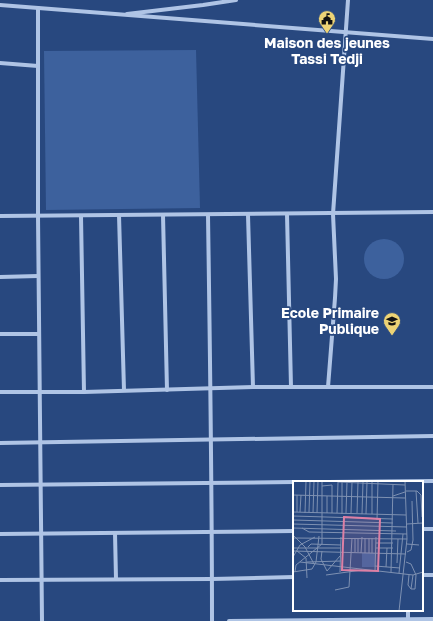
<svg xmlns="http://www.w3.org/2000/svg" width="433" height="621" viewBox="0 0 433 621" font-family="'Golos Text',sans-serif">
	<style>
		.green { fill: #3d619d }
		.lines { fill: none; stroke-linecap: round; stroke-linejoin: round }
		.minor { stroke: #afc4e5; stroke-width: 4 }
		.labels { text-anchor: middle; stroke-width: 3.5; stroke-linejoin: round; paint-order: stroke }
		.poi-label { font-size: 14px; font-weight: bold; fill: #fff; stroke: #28487f }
		.inset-road { fill: none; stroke: #7e91b2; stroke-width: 1 }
		.view { fill: #dd80a5; fill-opacity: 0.15; stroke: #dd80a5; stroke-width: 2 }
		.inset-edge { fill: none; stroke: #fff; stroke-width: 2 }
	</style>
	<rect width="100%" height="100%" fill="#28487f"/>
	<!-- green -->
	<g class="green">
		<polygon points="196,50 200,208 46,210 44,51"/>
		<circle cx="384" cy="259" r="20"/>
	</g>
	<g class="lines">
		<!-- minor -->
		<g class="minor">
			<polyline points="0,5 433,39"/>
			<polyline points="38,8 38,216 42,621"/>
			<polyline points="127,14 203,5 236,0"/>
			<polyline points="0,63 38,66"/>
			<polyline points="287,214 291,387"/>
			<polyline points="119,215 124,390"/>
			<polyline points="163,215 167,390"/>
			<path d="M208,215c2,135 4,271 4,406"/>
			<polyline points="248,215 253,387"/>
			<polyline points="0,216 433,212"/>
			<polyline points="81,216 84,392"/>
			<polyline points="0,277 38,276"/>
			<polyline points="0,334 39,334"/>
			<polyline points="328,387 335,298 336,279 333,214 348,0"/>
			<polyline points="0,392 84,392 253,387 433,387"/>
			<polyline points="0,443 433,436"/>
			<polyline points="328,482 433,481"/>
			<polyline points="0,485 294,482"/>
			<polyline points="422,529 433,529"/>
			<polyline points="115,533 116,579"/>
			<polyline points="0,534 294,531"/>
			<polyline points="422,575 433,575"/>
			<polyline points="0,580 212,579 294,577"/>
			<polyline points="408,619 408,610"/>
			<polyline points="229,621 433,619"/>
		</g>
	</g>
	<!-- icons -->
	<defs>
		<g id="civic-pin" transform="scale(0.9)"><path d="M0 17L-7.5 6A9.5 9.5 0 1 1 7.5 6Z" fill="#edd375" stroke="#28487f"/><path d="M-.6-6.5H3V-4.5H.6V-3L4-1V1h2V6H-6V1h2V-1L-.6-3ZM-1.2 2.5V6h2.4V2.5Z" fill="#111"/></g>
		<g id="school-pin" transform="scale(0.9)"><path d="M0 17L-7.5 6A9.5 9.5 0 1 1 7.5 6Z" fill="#edd375" stroke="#28487f"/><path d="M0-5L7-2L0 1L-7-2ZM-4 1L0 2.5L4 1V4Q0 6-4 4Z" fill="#111"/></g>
	</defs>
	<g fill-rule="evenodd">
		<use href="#civic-pin" x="327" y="19"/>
		<use href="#school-pin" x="392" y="321"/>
	</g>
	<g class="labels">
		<!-- poi labels -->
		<g class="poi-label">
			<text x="327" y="48">Maison des jeunes<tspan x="327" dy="16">Tassi Tedji</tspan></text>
			<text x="379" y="318" text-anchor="end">Ecole Primaire<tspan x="379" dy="16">Publique</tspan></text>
		</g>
	</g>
	<!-- overview -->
	<g transform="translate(293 481)">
		<rect width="130" height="130" fill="#28487f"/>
		<path d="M69,72h13v14h-13z" fill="#3d619d"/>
		<path class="inset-road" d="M45,1l67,3M29,5l10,-1v28M113,10h11l4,4 1,22M123,10l2,32M0,14l112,3M100,15l12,-4M0,31l113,3M4,31v-17M7,31l1,-17M16,31l1,-31M12,32l1,-32M20,32l1,-32M24,32l1,-32M34,32v-17M44,32l1,-31M53,32l1,-31M58,32l1,-31M64,32l1,-31M49,33v-33M69,33l1,-32M73,33l1,-32M79,33v-32M0,35l100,3M0,39l100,3M84,39l1,-39M0,43l114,3M114,43l16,-1M0,47l103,3M9,47l7,4 98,2M0,54l12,12 9,17M0,57l114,1M83,62h17M114,63l12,1M15,66l3,-3 30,1M0,67h48M83,67h17M0,70l113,3M4,70l9,7 1,20M29,70l-1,8 6,12 13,-15M62,71v-14M65,71v-14M114,71l4,-2 2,-10 -1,-39M68,72l1,-16M72,72v-15M76,72v-15M79,72v-15M0,76l7,-12 15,-8M7,81l113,13 10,-3M14,81l34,-1M113,81l5,2 5,11 -1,14h-4M104,82l1,-24M82,85l25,2M93,86l1,-19M82,90l1,-34M0,91l19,-3 4,-7 3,-26M2,91l1,-7 26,-21v-63M47,91l1,-35M98,91l2,-88M106,92l4,-39M33,94l36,-5M116,94l-1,10 3,4M118,108l2,-14M42,109l14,-3 3,-49M106,130l8,-72 -2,-58"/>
		<path class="view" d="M51,36l36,2 -2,52 -36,-1z"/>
		<rect width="130" height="130" class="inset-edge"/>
	</g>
</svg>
